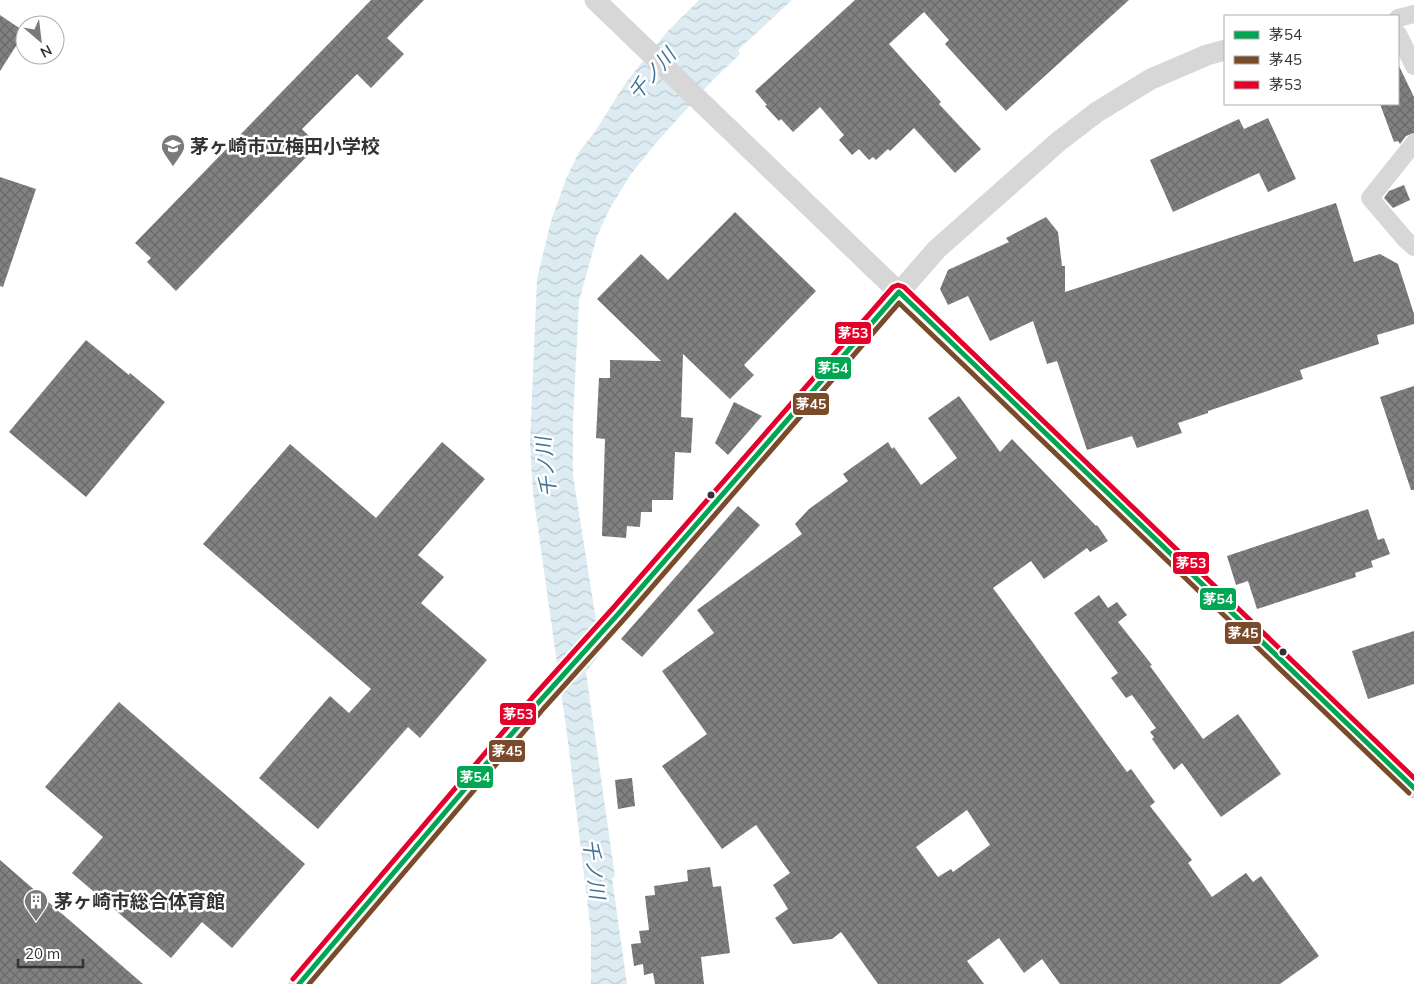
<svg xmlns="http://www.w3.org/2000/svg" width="1414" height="984" viewBox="0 0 1414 984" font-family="Mulish,'Noto Sans JP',sans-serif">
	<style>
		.water { fill: url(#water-waves) }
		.building { fill: url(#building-cross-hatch); fill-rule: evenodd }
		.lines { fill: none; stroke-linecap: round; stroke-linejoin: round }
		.minor { stroke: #d7d7d7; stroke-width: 18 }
		.tertiary { stroke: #d7d7d7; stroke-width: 21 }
		.bus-1-casing { stroke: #fff; stroke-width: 9 }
		.bus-2-casing { stroke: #fff; stroke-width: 9 }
		.bus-3-casing { stroke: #fff; stroke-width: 9 }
		.bus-1 { stroke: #00a651; stroke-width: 5 }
		.bus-2 { stroke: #7a4b2a; stroke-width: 5 }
		.bus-3 { stroke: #e4002b; stroke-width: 5 }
		.bus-dot { fill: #333; stroke: #fff; stroke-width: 2 }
		.labels { text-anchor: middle; stroke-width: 5; stroke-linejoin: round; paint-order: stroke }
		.poi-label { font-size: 19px; font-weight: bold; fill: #333; stroke: #fff; text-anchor: start }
		.water-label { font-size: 20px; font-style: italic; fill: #3f7597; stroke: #fff }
		.line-badge { stroke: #fff; stroke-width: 2 }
		.badge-label { font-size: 14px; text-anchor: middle; font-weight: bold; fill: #fff }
	</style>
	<defs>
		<pattern id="water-waves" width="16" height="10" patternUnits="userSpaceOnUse" patternTransform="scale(1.25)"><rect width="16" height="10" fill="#ddebf3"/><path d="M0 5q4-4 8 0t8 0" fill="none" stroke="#becad1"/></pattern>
		<pattern id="building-cross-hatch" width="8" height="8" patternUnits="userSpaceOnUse" patternTransform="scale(1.25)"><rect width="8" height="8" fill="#818181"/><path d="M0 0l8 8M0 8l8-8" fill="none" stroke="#6a6a6a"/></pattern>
	</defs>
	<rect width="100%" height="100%" fill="#fff"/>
	<!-- water -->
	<polygon class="water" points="699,0 792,0 738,50 740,54 708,85 656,143 631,174 610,208 597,236 579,301 573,420 573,475 601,652 586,672 615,877 612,878 627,984 591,984 591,932 567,734 533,493 530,443 537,279 551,221 566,179 579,152 594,133 627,81 667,32"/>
	<!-- building -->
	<g class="building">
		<polygon points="371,0 424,0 387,38 404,54 371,88 357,74 302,129 318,145 176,291 147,262 151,258 135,243"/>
		<polygon points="855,0 1129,0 1006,111 945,44 949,40 924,12 889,44 941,102 939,104 981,149 955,173 914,128 890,151 888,149 876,160 873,157 869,160 859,149 852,155 839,140 844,135 820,107 793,132 781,119 779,121 765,106 767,105 755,91"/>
		<polygon points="0,15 25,32 0,71"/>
		<polygon points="1398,64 1414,97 1414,133 1406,136 1400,144 1398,141 1394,142 1380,104 1398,104"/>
		<polygon points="1268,118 1296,179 1268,192 1259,173 1173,212 1150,160 1239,119 1244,129"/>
		<polygon points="0,177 36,189 3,287 0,286"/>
		<polygon points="1404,185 1410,200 1393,208 1384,198 1389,191"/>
		<polygon points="1336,203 1354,262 1380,254 1398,264 1414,314 1414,324 1377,335 1379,344 1300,370 1303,379 1208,411 1208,413 1178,423 1182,433 1137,448 1132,436 1087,450 1057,361 1047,364 1033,321 990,341 968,296 948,305 940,289 948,270 1009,242 1006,238 1046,217 1058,232 1062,266 1065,266 1065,292"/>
		<polygon points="735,212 816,291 744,365 754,375 730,399 683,354 681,417 693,418 691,453 675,452 673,500 652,500 652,512 641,512 640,527 627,526 626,538 602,536 605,439 596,438 599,378 610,378 610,360 661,361 597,299 641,254 668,280"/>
		<polygon points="86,340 129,375 130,373 165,402 86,497 9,432"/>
		<polygon points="1414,386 1414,490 1411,490 1380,397"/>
		<path d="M959,396l41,56 12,-13 84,87 1,-1 11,16 -18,11 -3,-4 -43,31 -13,-18 -38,27 134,184 4,-3 24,33 -5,4 42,54 -4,3 24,34 34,-24 7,9 8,-6 58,80 -39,28h-220l-18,-25 -18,14 -25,-35 -32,23 17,23h-106l-37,-52 -9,7 -39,5 -18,-26 13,-9 -15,-24 17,-12 -34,-48 -34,24 -60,-83 45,-32 -45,-63 52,-38 -17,-23 105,-76 -7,-10 14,-15 39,-28 -5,-7 45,-32 4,7 2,-2 27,38 36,-27 -29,-40zM967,810l23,35 -37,27 -2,-3 -13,8 -22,-30z"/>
		<polygon points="734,402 762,416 728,455 715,443"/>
		<polygon points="442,442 485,479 418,555 444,577 421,603 487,660 420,738 408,727 318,829 259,778 330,696 349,713 371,689 203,544 290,444 376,518"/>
		<polygon points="738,506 760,525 642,657 621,639"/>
		<polygon points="1368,509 1378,540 1384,538 1390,554 1371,561 1373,567 1355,573 1356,577 1257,609 1248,581 1236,585 1227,556"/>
		<polygon points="1099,595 1108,608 1117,602 1127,615 1118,622 1152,665 1150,666 1203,739 1238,714 1281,774 1221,817 1182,763 1174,770 1152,739 1154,737 1150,732 1156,728 1132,695 1126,698 1111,678 1118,673 1074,613"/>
		<polygon points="1414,631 1414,684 1368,699 1352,651"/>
		<polygon points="119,702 305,864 232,948 202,922 171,958 72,873 103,837 45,787"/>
		<polygon points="632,778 635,806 618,809 615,780"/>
		<polygon points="0,860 143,984 0,984"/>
		<polygon points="710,867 713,887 721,886 730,953 701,957 704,984 655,984 653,973 644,975 643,964 634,966 631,944 641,943 639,931 649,930 645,896 655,895 654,886 688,881 687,870"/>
	</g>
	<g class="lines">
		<!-- minor -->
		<g class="minor">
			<polyline points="1398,18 1414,14"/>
			<polyline points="1398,34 1414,66"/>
			<polyline points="1414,143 1370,198 1405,239 1414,247"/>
		</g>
		<!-- tertiary -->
		<g class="tertiary">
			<polyline points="595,0 1414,788"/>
			<polyline points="299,984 538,703 620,612 937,249 1058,142 1097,112 1151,79 1207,55 1225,50"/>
		</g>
		<!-- bus-1 casing -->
		<g class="bus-1-casing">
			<polyline id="bus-1" points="299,984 538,703 620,612 899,292 1414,788"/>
		</g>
		<!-- bus-2 casing -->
		<g class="bus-2-casing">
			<polyline id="bus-2" points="309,984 544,708 626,617 899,303 1409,793"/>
		</g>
		<!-- bus-3 casing -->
		<g class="bus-3-casing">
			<polyline id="bus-3" points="293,979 532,698 614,607 893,287 898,285 904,287 1414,778"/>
		</g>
		<!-- bus-1 -->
		<use href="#bus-1" class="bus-1"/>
		<!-- bus-2 -->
		<use href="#bus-2" class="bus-2"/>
		<!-- bus-3 -->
		<use href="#bus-3" class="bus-3"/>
	</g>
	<!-- icons -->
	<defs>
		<g id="school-pin" transform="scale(1.25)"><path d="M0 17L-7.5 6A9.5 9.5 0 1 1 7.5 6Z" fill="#7a7a7a" stroke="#fff"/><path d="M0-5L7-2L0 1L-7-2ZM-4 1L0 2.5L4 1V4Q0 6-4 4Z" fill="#fff"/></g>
		<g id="building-pin" transform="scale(1.25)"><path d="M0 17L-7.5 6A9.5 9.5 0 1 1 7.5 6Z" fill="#7a7a7a" stroke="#fff"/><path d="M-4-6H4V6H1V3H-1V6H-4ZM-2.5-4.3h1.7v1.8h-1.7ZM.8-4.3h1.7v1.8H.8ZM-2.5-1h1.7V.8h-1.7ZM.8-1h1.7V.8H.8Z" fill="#fff"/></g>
	</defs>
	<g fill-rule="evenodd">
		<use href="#school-pin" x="173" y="146"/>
		<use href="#building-pin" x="36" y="901"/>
	</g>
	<!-- markers -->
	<g class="bus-dot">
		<circle cx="711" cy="495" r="4.5"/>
		<circle cx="1283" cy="652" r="4.5"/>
	</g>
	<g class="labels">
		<!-- poi labels -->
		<g class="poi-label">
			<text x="190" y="153">茅ヶ崎市立梅田小学校</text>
			<text x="54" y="908">茅ヶ崎市総合体育館</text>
		</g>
		<!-- water labels -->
		<g class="water-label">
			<text transform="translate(652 74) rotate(-49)" y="7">千ノ川</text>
			<text transform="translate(546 467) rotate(-96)" y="7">千ノ川</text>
			<text transform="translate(594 869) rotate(83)" y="7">千ノ川</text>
		</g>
	</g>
	<g class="line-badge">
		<rect x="834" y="321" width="38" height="24" rx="5" fill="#e4002b"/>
		<rect x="814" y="356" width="38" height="24" rx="5" fill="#00a651"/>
		<rect x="792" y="392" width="38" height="24" rx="5" fill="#7a4b2a"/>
		<rect x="1172" y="551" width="38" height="24" rx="5" fill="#e4002b"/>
		<rect x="1199" y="587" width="38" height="24" rx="5" fill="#00a651"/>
		<rect x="1224" y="621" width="38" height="24" rx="5" fill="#7a4b2a"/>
		<rect x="499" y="702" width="38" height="24" rx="5" fill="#e4002b"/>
		<rect x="488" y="739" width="38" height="24" rx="5" fill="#7a4b2a"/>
		<rect x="456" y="765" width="38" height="24" rx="5" fill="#00a651"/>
	</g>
	<g class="badge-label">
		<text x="853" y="338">茅53</text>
		<text x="833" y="373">茅54</text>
		<text x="811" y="409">茅45</text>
		<text x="1191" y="568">茅53</text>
		<text x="1218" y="604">茅54</text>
		<text x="1243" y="638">茅45</text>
		<text x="518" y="719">茅53</text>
		<text x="507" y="756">茅45</text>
		<text x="475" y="782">茅54</text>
	</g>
	<!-- legend -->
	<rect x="1224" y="15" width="175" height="90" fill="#ffffff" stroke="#adadad"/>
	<rect x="1234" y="31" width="25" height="8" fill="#00a651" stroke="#adadad"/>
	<text x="1269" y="40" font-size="15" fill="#333333">茅54</text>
	<rect x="1234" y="56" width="25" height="8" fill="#7a4b2a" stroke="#adadad"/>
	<text x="1269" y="65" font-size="15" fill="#333333">茅45</text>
	<rect x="1234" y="81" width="25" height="8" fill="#e4002b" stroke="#adadad"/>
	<text x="1269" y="90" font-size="15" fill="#333333">茅53</text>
	<!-- north arrow -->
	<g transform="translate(40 40) rotate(152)"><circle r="24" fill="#ffffff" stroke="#adadad"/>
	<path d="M0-4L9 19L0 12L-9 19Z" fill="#7a7a7a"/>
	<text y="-8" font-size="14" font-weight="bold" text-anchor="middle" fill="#333333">N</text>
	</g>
	<!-- scale -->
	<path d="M18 959v8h65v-8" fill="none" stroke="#333333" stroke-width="2.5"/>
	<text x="25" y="959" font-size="15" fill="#333333" stroke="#ffffff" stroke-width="4" paint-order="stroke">20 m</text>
</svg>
